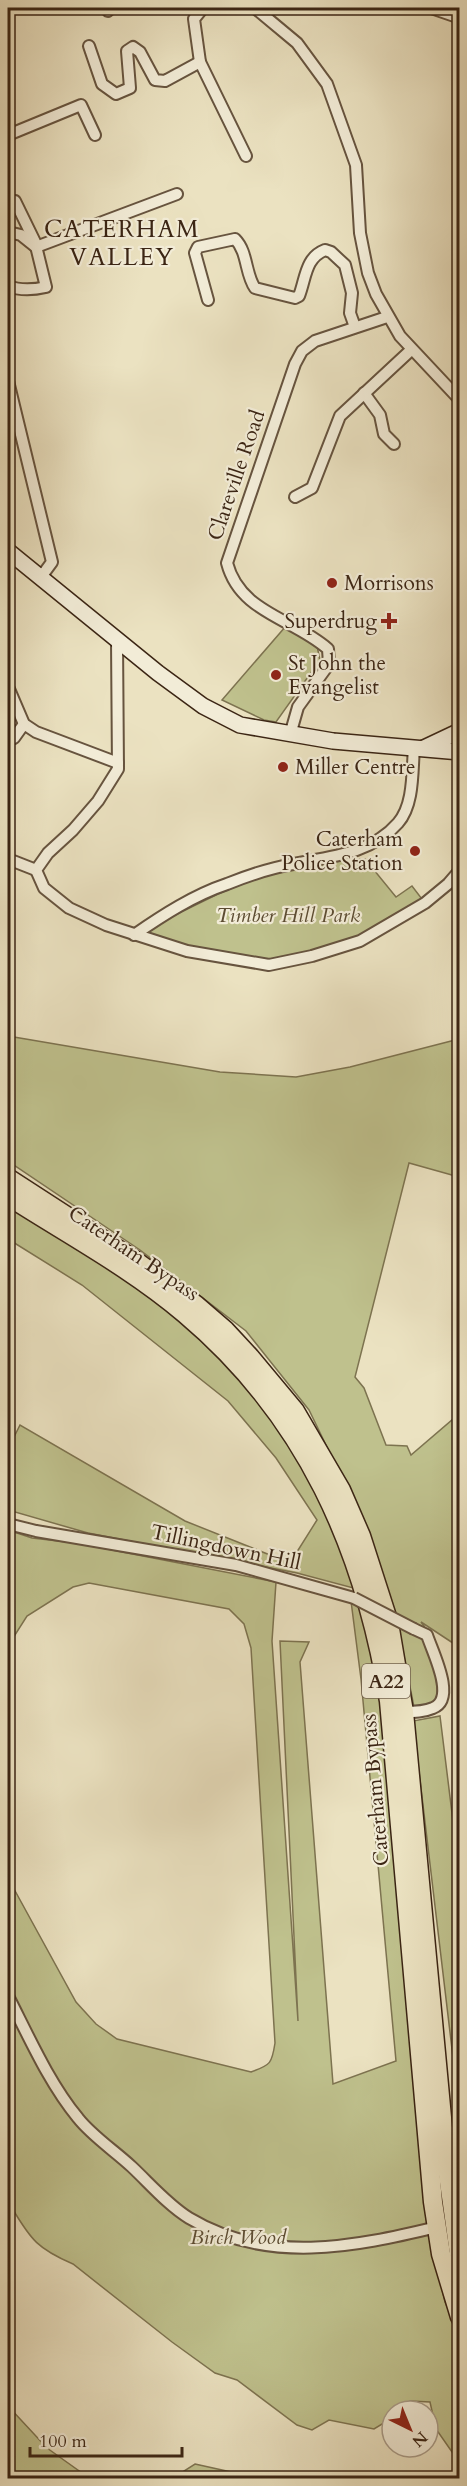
<svg xmlns="http://www.w3.org/2000/svg" width="467" height="2486" viewBox="0 0 467 2486" font-family="Cardo,serif">
	<style>
		.green { fill: #bfc18d; stroke: #7d7350; stroke-width: 1.5 }
		.lines { fill: none; stroke-linecap: round; stroke-linejoin: round }
		.minor-casing { stroke: #67543f; stroke-width: 14 }
		.secondary-casing { stroke: #3b2514; stroke-width: 18 }
		.trunk-casing { stroke: #3b2514; stroke-width: 21 }
		.minor { stroke: #f2ecd7; stroke-width: 10 }
		.secondary { stroke: #f2ecd7; stroke-width: 15 }
		.trunk { stroke: #ebe2c1; stroke-width: 18 }
		.minor-bridge-casing { stroke: #67543f; stroke-width: 14; stroke-linecap: butt }
		.minor-bridge { stroke: #f2ecd7; stroke-width: 10 }
		.poi-dot { fill: #8f2418; stroke: #f2ecd7; stroke-width: 2 }
		.labels { text-anchor: middle; stroke-width: 4.5; stroke-linejoin: round; paint-order: stroke }
		.shield { fill: #f2ecd7; stroke: #72614e; stroke-width: 1.5 }
		.shield-label { font-size: 20px; font-weight: bold; fill: #3b2514 }
		.street-label { font-size: 21px; fill: #3b2514; stroke: #f2ecd7 }
		.poi-label { font-size: 21px; fill: #3b2514; stroke: #f2ecd7; text-anchor: start }
		.park-label { font-size: 21px; font-style: italic; fill: #5c4c32; stroke: #f2ecd7 }
		.quarter-label { font-size: 24px; letter-spacing: 1.5px; fill: #3b2514; stroke: #f2ecd7 }
	</style>
	<rect width="100%" height="100%" fill="#ebe2c1"/>
	<filter id="stains"><feTurbulence type="fractalNoise" baseFrequency=".00333" numOctaves="4"/><feColorMatrix values="0 0 0 0 .2 0 0 0 0 .09 0 0 0 0 .02 0 0 0 .5 -.17"/></filter>
	<radialGradient id="worn" r=".72"><stop offset=".6" stop-color="#630" stop-opacity="0"/><stop offset="1" stop-color="#630" stop-opacity=".3"/></radialGradient>
	<!-- green -->
	<g class="green">
		<polygon points="286,626 317,646 320,660 276,722 264,720 222,700"/>
		<polygon points="346,859 365,859 396,897 412,886 425,903 360,941 269,965 134,935 218,894 259,877"/>
		<polygon points="8,1036 220,1072 296,1077 350,1067 459,1039 459,1177 409,1163 355,1377 364,1388 386,1445 407,1446 411,1455 459,1414 459,1647 421,1622 432,1637 438,1699 433,1707 414,1707 400,1636 352,1499 309,1410 246,1331 140,1250 8,1161"/>
		<polygon points="8,1202 96,1259 176,1317 233,1371 276,1423 319,1489 357,1589 297,1573 88,1533 8,1510 8,1449 20,1425 185,1521 290,1563 317,1520 276,1458 228,1401 82,1285 8,1239"/>
		<path d="M8,1530l24,8 44,5 200,39 -4,59 26,380 -18,-380 29,1 -9,20 33,422 63,-23 -35,-382 -10,-78 13,12 16,87 46,518 19,84 14,32v128l-23,-33 -6,-27 -20,-1 -10,10h-8v7l-18,11 -45,-9 -17,10 -15,-5 -60,-45 -22,-7 -43,-31 -99,-78c-35,-15 -42,-24 -61,-56l-4,-3v-327l68,124 20,22 21,15 134,33c20,-7 21,-9 24,-29l-24,-395 -7,-24 -15,-15 -140,-26 -16,4 -46,29 -19,30z"/>
		<polygon points="440,1716 459,1870 459,2108 413,1721"/>
		<polygon points="8,2406 47,2448 89,2478 8,2478"/>
		<polygon points="195,2464 231,2472 240,2478 173,2478"/>
	</g>
	<g class="lines">
		<!-- minor casing -->
		<g class="minor-casing">
			<g id="minor">
				<polyline points="106,8 108,11"/>
				<polyline points="203,8 194,19 200,62 246,156"/>
				<polyline points="255,8 297,43 327,84 356,165 360,233 368,273 376,294 400,336 460,400"/>
				<polyline points="431,8 460,18"/>
				<polyline points="89,46 102,84 116,94 130,88 127,51 133,47 140,52 155,80 165,81 200,62"/>
				<polyline points="8,135 81,105 95,135"/>
				<path d="M8,202l7,-1 20,41 11,45c-13,3 -25,4 -38,-1"/>
				<polyline points="8,232 21,235 36,247 177,194"/>
				<path d="M208,300l-13,-47 3,-6 37,-8c13,13 10,35 20,49l40,10 4,-2c7,-18 6,-38 26,-46l6,2 14,13 7,28 -2,20 5,14"/>
				<polyline points="8,381 52,562 41,577"/>
				<polyline points="364,393 380,415 384,434 394,444"/>
				<polyline points="295,497 312,488 340,416 411,350"/>
				<polyline points="117,640 118,769 98,801 73,830 48,853 36,870 44,888 69,908 106,925 187,951 269,965 312,956 360,941 425,903 448,884 460,870"/>
				<polyline points="9,689 24,724 36,732 118,763"/>
				<path d="M290,735l8,-28 31,-43 -1,-15c-35,-31 -88,-36 -101,-86l68,-199 7,-13 13,-10 72,-24"/>
				<polyline points="8,740 14,738 24,724"/>
				<polyline points="8,859 36,870"/>
				<path d="M134,935c29,-20 60,-40 93,-51 15,-6 32,-12 48,-16 41,-11 92,-9 123,-45 16,-18 14,-51 16,-75"/>
				<polyline points="8,1524 36,1531 236,1565 354,1598"/>
				<path d="M404,1712c10,0 20,0 29,-4 24,-9 -1,-57 -6,-73l-13,-6"/>
				<path d="M8,1996c21,41 41,87 70,122 14,18 37,33 54,49 18,17 36,38 57,51 78,47 165,29 248,9"/>
			</g>
		</g>
		<!-- secondary casing -->
		<g class="secondary-casing">
			<g id="secondary">
				<polyline points="8,551 158,673 203,706 240,725 333,741 460,752"/>
				<polyline points="424,748 460,731"/>
			</g>
		</g>
		<!-- trunk casing -->
		<g class="trunk-casing">
			<g id="trunk">
				<polyline points="8,1178 133,1259 196,1305 225,1330 250,1357 295,1411 341,1490 361,1536 389,1623 404,1712 446,2160 460,2261"/>
				<path d="M8,1196c59,38 123,72 177,118 121,102 179,234 204,387l44,501 8,52 19,63"/>
			</g>
		</g>
		<!-- minor -->
		<use href="#minor" class="minor"/>
		<!-- secondary -->
		<use href="#secondary" class="secondary"/>
		<!-- trunk -->
		<use href="#trunk" class="trunk"/>
		<!-- minor-bridge casing -->
		<g class="minor-bridge-casing">
			<polyline id="minor-bridge" points="354,1598 414,1629"/>
		</g>
		<!-- minor-bridge -->
		<use href="#minor-bridge" class="minor-bridge"/>
	</g>
	<!-- markers -->
	<g class="poi-dot">
		<circle cx="332" cy="583" r="6"/>
		<path d="M386 612h6v6h6v6h-6v6h-6v-6h-6v-6h6z"/>
		<circle cx="276" cy="675" r="6"/>
		<circle cx="283" cy="767" r="6"/>
		<circle cx="415" cy="851" r="6"/>
	</g>
	<g class="labels">
		<!-- shield labels -->
		<rect class="shield" x="362" y="1664" width="48" height="34" rx="4.5"/>
		<g class="shield-label">
			<text x="386" y="1688">A22</text>
		</g>
		<!-- street labels -->
		<g class="street-label">
			<text transform="translate(236 475) rotate(-71)" y="7">Clareville Road</text>
			<text transform="translate(134 1253) rotate(34)" y="7">Caterham Bypass</text>
			<text transform="translate(226 1547) rotate(12)" y="7">Tillingdown Hill</text>
			<text transform="translate(375 1790) rotate(-95)" y="7">Caterham Bypass</text>
		</g>
		<!-- poi labels -->
		<g class="poi-label">
			<text x="344" y="590">Morrisons</text>
			<text x="377" y="628" text-anchor="end">Superdrug</text>
			<text x="288" y="670">St John the<tspan x="288" dy="24">Evangelist</tspan></text>
			<text x="295" y="774">Miller Centre</text>
			<text x="403" y="846" text-anchor="end">Caterham<tspan x="403" dy="24">Police Station</tspan></text>
		</g>
		<!-- park labels -->
		<g class="park-label">
			<text x="288" y="922">Timber Hill Park</text>
			<text x="238" y="2244">Birch Wood</text>
		</g>
		<!-- quarter labels -->
		<g class="quarter-label">
			<text x="122" y="237">CATERHAM<tspan x="122" dy="28">VALLEY</tspan></text>
		</g>
	</g>
	<!-- margin -->
	<rect width="467" height="2486" fill="none" stroke="#ebe2c1" stroke-width="30"/>
	<rect x="9" y="9" width="449" height="2468" fill="none" stroke="#3b2514" stroke-width="3"/>
	<rect x="15" y="15" width="437" height="2456" fill="none" stroke="#3b2514" stroke-width="1.5"/>
	<!-- north arrow -->
	<g transform="translate(410 2429) rotate(137)"><circle r="28" fill="#f2ecd7" stroke="#a99c89" stroke-width="1.5"/>
	<path d="M0-4.5L10 22L0 15L-10 22Z" fill="#8f2418"/>
	<text y="-9" font-size="16" font-weight="bold" text-anchor="middle" fill="#3b2514">N</text>
	</g>
	<!-- scale -->
	<path d="M30 2447v9h152v-9" fill="none" stroke="#3b2514" stroke-width="3"/>
	<text x="39" y="2447" font-size="18" fill="#3b2514" stroke="#f2ecd7" stroke-width="4.5" paint-order="stroke">100 m</text>
	<rect width="100%" height="100%" filter="url(#stains)"/>
	<rect width="100%" height="100%" fill="url(#worn)"/>
</svg>
